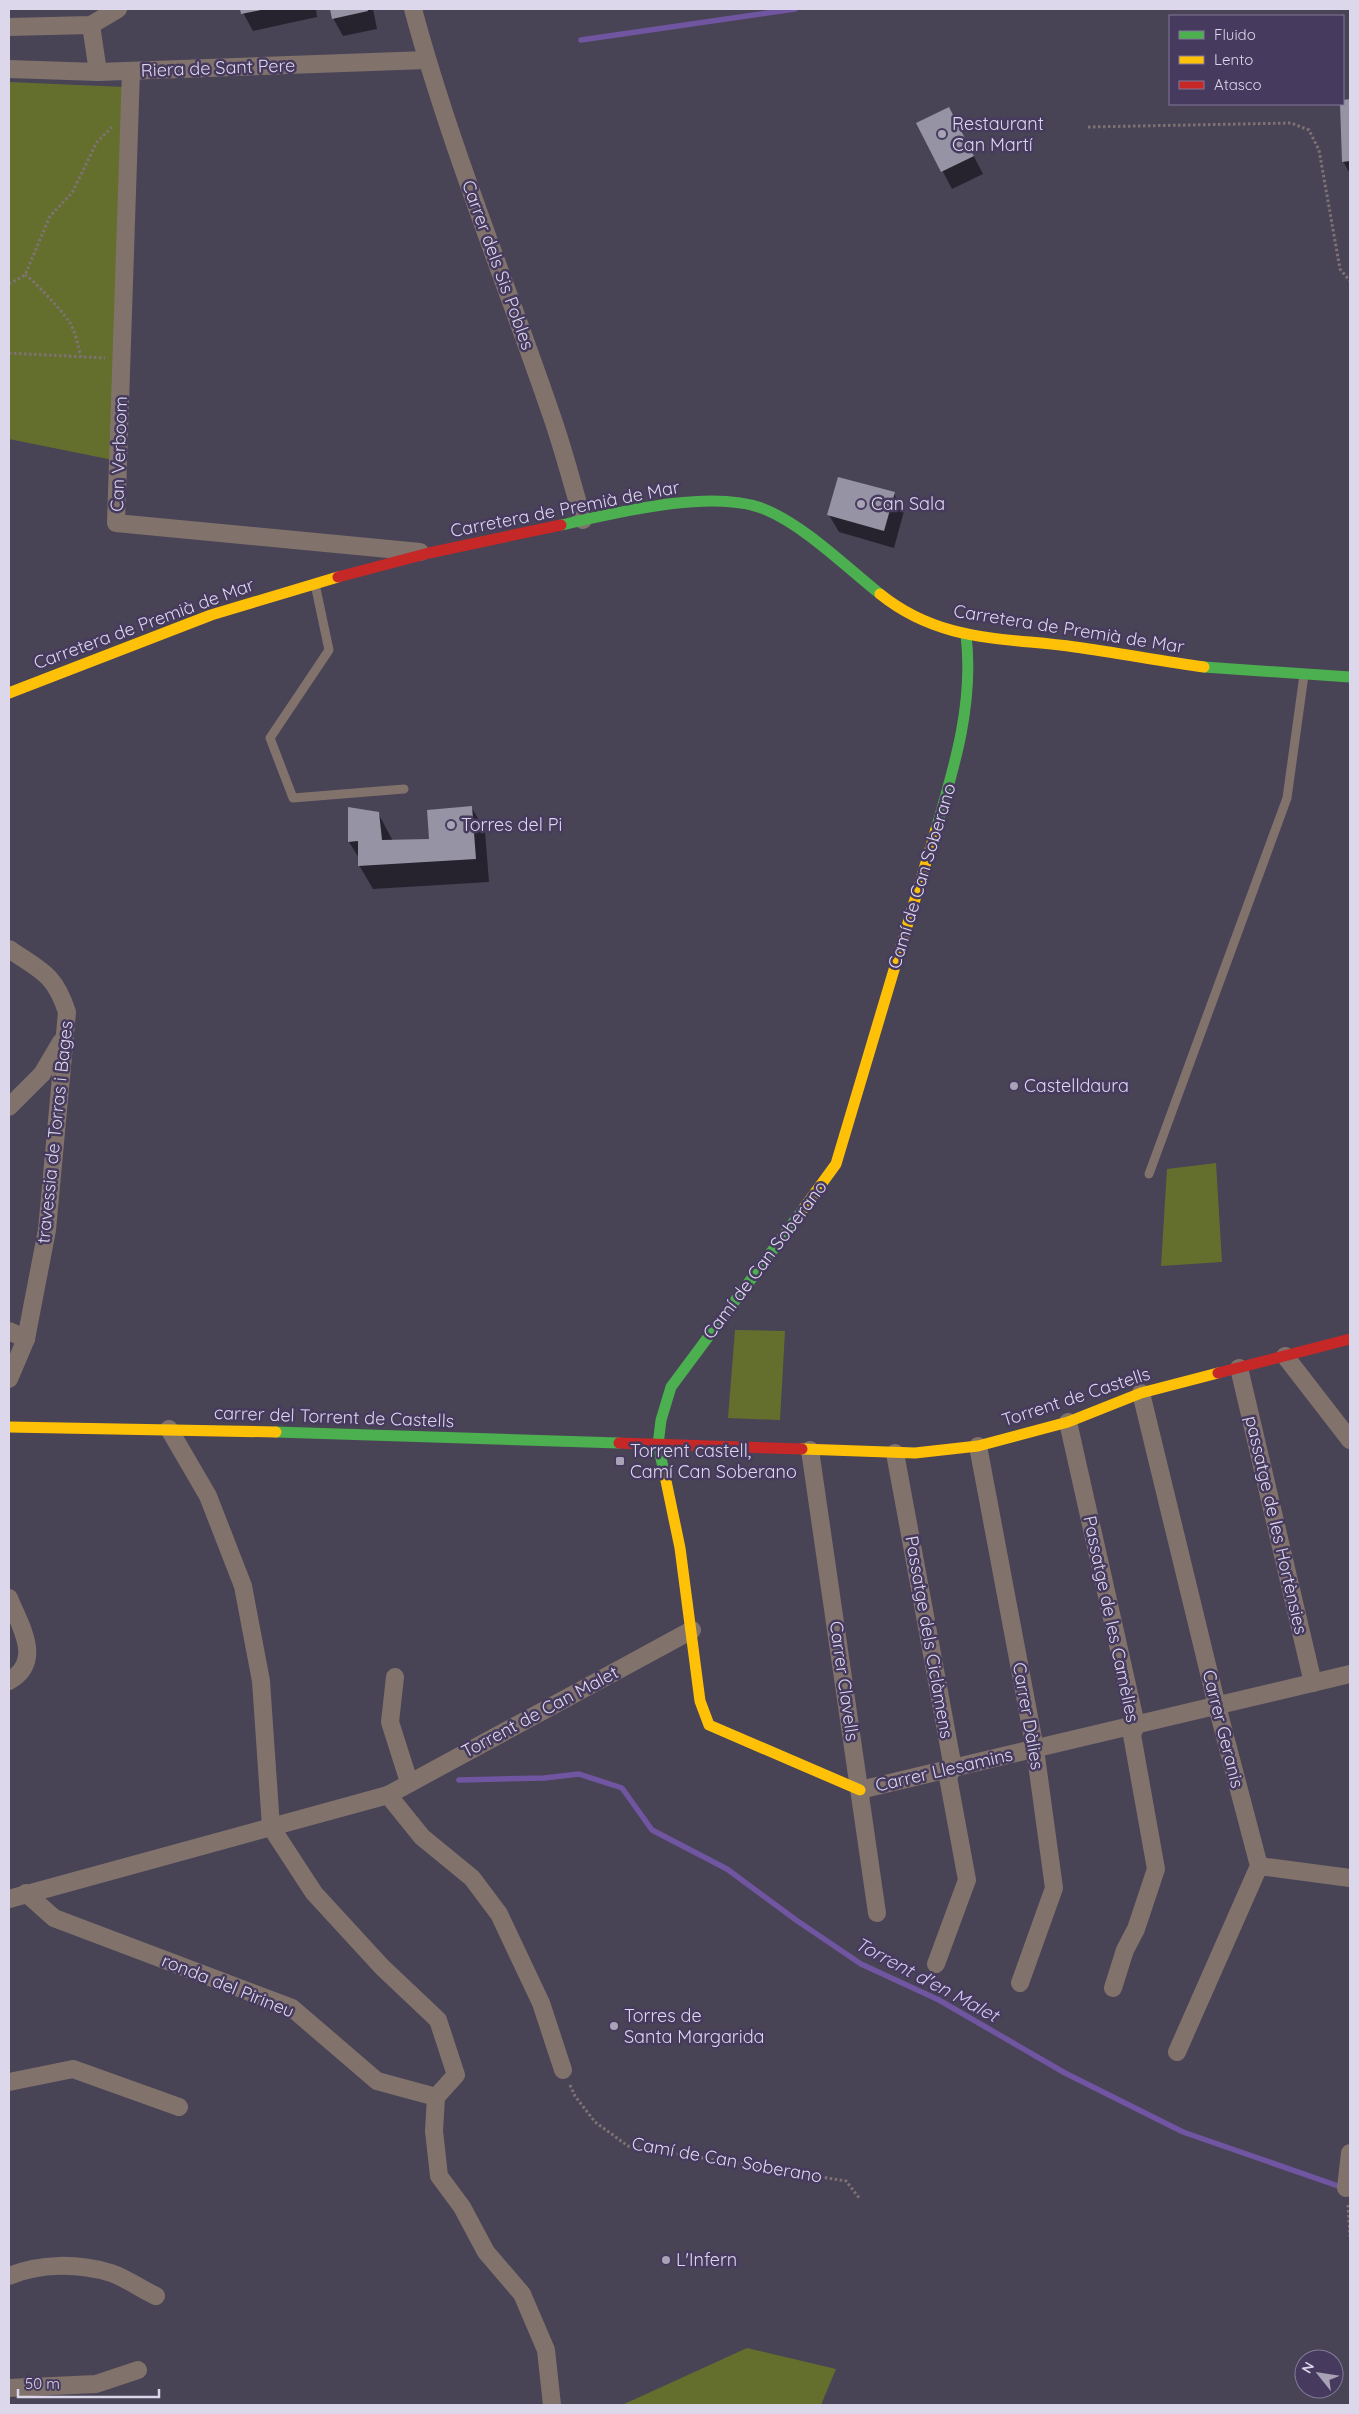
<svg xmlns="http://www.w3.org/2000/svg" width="1359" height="2414" viewBox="0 0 1359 2414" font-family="Quicksand,sans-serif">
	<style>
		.green { fill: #646f2d }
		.shadow { fill: #0007 }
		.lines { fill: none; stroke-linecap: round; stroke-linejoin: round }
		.stream { stroke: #7055a1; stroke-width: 5.5 }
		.building { fill: #9593a4 }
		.path { stroke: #7e7372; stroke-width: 3; stroke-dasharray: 2.5 2.5; stroke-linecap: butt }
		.lane { stroke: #81736c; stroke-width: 9 }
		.street { stroke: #81736c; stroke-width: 18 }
		.fast { stroke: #4caf50; stroke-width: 11 }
		.slow { stroke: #ffc107; stroke-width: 11 }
		.jam { stroke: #c62828; stroke-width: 11 }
		.poi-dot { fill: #a9a3b8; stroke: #463b5e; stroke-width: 2 }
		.labels { text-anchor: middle; stroke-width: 5; stroke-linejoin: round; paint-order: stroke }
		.street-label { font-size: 18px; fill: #ddd7ec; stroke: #463b5e }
		.poi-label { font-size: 18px; fill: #ddd7ec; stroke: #463b5e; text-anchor: start }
		.water-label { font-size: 19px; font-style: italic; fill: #d3c6f2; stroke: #463b5e }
	</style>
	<rect width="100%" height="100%" fill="#494356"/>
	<!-- green -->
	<g class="green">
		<polygon points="9,82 124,87 113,460 9,439"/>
		<polygon points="1216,1163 1222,1262 1161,1266 1167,1169"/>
		<polygon points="735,1330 785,1331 780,1420 728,1418"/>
		<polygon points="747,2348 836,2369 821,2405 622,2405"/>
	</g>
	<!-- shadow -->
	<g class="shadow">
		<polygon points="241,9 316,9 317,17 253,31"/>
		<polygon points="331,9 373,9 377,29 343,36 333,18"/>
		<polygon points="1343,101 1350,101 1350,174 1343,161 1341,104"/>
		<polygon points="949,108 983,174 952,189 918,124"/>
		<polygon points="894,494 904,511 894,548 839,532 829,515"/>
		<polygon points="472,808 485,831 489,882 373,889 359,865 359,858 349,842 378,813 393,841 431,840"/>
	</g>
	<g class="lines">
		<!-- stream -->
		<g class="stream">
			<polyline points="581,40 795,9"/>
			<polyline points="459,1780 544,1778 579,1774 622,1788 652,1830 727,1869 796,1920 861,1964 939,2000 1065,2073 1183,2132 1344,2188"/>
		</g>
	</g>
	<!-- building -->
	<g class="building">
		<polygon points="240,9 261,9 261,10 241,14"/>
		<polygon points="330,9 367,9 368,11 332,19"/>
		<polygon points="1350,99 1350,161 1342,162 1340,104 1343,104 1343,100"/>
		<polygon points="949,107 974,156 941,172 916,123"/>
		<polygon points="838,477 895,492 884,531 827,515"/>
		<polygon points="472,806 476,859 358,866 358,841 348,842 348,807 379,812 382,840 429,839 427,810"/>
	</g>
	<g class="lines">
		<!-- path -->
		<g class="path">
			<polyline points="1088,127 1291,123 1309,130 1319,150 1340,269 1350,281"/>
			<path d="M25,275c6,2 38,37 43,45 7,9 10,26 13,37"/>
			<polyline points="9,284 25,275 50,216 72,193 97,142 112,127"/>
			<polyline points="9,353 105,358"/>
			<polyline points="570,2085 575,2096 595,2122 628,2146 846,2181 860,2199"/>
			<polyline points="1348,2205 1350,2237"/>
		</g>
		<!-- lane -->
		<g class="lane">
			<polyline points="315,584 329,650 270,738 293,798 404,789"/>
			<polyline points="1149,1174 1287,798 1304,675"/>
		</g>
		<!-- street -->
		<g class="street">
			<path d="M413,9c37,137 91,268 137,402 13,36 22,73 33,109"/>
			<polyline points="91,25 98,72"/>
			<polyline points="9,27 91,25 118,9"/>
			<polyline points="9,69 98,72 427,60"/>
			<polyline points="131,71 116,523 420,552"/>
			<path d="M9,949c32,22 45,24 58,63l-20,218 -21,109 -17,40"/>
			<polyline points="9,1107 42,1074 61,1042"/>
			<polyline points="9,1331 26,1339"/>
			<polyline points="1285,1356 1350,1440"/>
			<polyline points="1239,1368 1313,1683"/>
			<polyline points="1141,1393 1217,1706 1259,1866 1177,2052"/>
			<polyline points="1068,1422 1136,1725 1132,1735 1156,1869 1136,1929 1125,1950 1113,1988"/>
			<polyline points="978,1446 1035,1749 1054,1888 1020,1983"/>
			<polyline points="810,1450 877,1913"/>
			<polyline points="895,1453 953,1768 948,1777 967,1880 936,1964"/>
			<path d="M9,1598c11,28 35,63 0,83"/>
			<polyline points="395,1677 390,1722 409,1782"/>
			<polyline points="860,1790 1350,1674"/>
			<polyline points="388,1795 422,1837 472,1878 499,1914 541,2003 563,2070"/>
			<polyline points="1259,1866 1350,1878"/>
			<polyline points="26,1893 54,1918 292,2008 377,2081 436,2097 456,2075 438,2020 382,1967 314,1893 271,1827 261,1681 243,1586 208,1496 169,1429"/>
			<polyline points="9,1899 388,1795 692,1630"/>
			<polyline points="9,2082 73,2069 179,2107"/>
			<polyline points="436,2097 434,2131 439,2176 462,2207 486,2252 522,2294 546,2350 552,2405"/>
			<polyline points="1346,2188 1350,2153"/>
			<path d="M9,2276c31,-13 69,-13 102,-3 15,5 30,16 45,23"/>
			<polyline points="9,2388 96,2384 138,2370"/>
		</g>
		<!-- fast -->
		<g class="fast">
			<path d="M561,525c54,-12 151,-37 203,-16 41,17 81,57 116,85"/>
			<polyline points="1204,667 1350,677"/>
			<path d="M936,829c19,-64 38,-127 30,-194"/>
			<polyline points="276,1432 619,1443"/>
			<polyline points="665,1476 658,1445 661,1420 671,1387 804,1208"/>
		</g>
		<!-- slow -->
		<g class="slow">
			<path d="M880,594c61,49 123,43 195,53 43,6 86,14 129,20"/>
			<polyline points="9,693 211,615 338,577"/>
			<polyline points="804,1208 836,1164 936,829"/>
			<polyline points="9,1427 276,1432"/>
			<polyline points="802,1449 915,1453 978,1446 1068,1422 1141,1393 1218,1373"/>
			<polyline points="665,1476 680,1548 700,1701 709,1725 860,1790"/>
		</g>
		<!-- jam -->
		<g class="jam">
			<polyline points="338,577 429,553 561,525"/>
			<polyline points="1218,1373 1350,1339"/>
			<polyline points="619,1443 802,1449"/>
		</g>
	</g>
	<!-- markers -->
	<g class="poi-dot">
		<circle cx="942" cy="134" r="5"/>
		<circle cx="861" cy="504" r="5"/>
		<circle cx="451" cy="825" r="5"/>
		<circle cx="1014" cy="1086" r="5"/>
		<rect x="615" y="1456" width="10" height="10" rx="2.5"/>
		<circle cx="614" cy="2026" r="5"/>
		<circle cx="666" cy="2260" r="5"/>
	</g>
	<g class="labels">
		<!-- street labels -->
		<g class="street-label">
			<text transform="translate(218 68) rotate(-2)" y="6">Riera de Sant Pere</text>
			<text transform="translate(498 265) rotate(70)" y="6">Carrer dels Sis Pobles</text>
			<text transform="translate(119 454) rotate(-88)" y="6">Can Verboom</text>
			<text transform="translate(565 509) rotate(-11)" y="6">Carretera de Premià de Mar</text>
			<text transform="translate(144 624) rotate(-20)" y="6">Carretera de Premià de Mar</text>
			<text transform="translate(1069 629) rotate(9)" y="6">Carretera de Premià de Mar</text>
			<text transform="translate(922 876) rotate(-73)" y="6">Camí de Can Soberano</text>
			<text transform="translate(55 1132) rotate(-84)" y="6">travessia de Torras i Bages</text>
			<text transform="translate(765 1260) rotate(-53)" y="6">Camí de Can Soberano</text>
			<text transform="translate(1076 1397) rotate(-18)" y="6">Torrent de Castells</text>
			<text transform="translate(334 1417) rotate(2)" y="6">carrer del Torrent de Castells</text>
			<text transform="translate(1276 1525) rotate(77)" y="6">passatge de les Hortènsies</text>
			<text transform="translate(1111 1619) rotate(78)" y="6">Passatge de les Camèlies</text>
			<text transform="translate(929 1637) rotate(80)" y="6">Passatge dels Ciclàmens</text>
			<text transform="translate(844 1681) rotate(82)" y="6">Carrer Clavells</text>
			<text transform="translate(540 1712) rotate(-28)" y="6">Torrent de Can Malet</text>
			<text transform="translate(1028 1716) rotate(80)" y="6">Carrer Dàlies</text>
			<text transform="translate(1223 1729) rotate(76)" y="6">Carrer Geranis</text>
			<text transform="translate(944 1770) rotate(-13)" y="6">Carrer Llesamins</text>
			<text transform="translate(228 1986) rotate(22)" y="6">ronda del Pirineu</text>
			<text transform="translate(727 2160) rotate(10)" y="6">Camí de Can Soberano</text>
		</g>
		<!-- poi labels -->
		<g class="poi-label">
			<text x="952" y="130">Restaurant<tspan x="952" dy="21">Can Martí</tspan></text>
			<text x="871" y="510">Can Sala</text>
			<text x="461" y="831">Torres del Pi</text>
			<text x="1024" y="1092">Castelldaura</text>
			<text x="630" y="1457">Torrent castell,<tspan x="630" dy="21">Camí Can Soberano</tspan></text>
			<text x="624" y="2022">Torres de<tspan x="624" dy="21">Santa Margarida</tspan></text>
			<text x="676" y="2266">L'Infern</text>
		</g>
		<!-- water labels -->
		<g class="water-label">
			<text transform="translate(927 1979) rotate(28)" y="7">Torrent d'en Malet</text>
		</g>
	</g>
	<!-- border -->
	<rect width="1359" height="2414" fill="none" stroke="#ddd7ec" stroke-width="20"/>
	<!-- legend -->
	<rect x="1169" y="15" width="175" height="90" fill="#463b5e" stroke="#827997"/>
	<rect x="1179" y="31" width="25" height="8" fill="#4caf50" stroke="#827997"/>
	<text x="1214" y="40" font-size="15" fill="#ddd7ec">Fluido</text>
	<rect x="1179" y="56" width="25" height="8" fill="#ffc107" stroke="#827997"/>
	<text x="1214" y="65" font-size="15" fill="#ddd7ec">Lento</text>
	<rect x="1179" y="81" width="25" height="8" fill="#c62828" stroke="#827997"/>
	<text x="1214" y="90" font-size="15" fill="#ddd7ec">Atasco</text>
	<!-- north arrow -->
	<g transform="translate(1319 2374) rotate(300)"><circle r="24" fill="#463b5e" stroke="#827997"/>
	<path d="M0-4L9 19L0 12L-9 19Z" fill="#a9a3b8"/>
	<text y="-8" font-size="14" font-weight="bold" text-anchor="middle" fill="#ddd7ec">N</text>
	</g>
	<!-- scale -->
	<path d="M18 2389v8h141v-8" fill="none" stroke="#ddd7ec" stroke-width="2.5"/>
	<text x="25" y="2389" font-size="15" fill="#ddd7ec" stroke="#463b5e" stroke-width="4" paint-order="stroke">50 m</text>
</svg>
